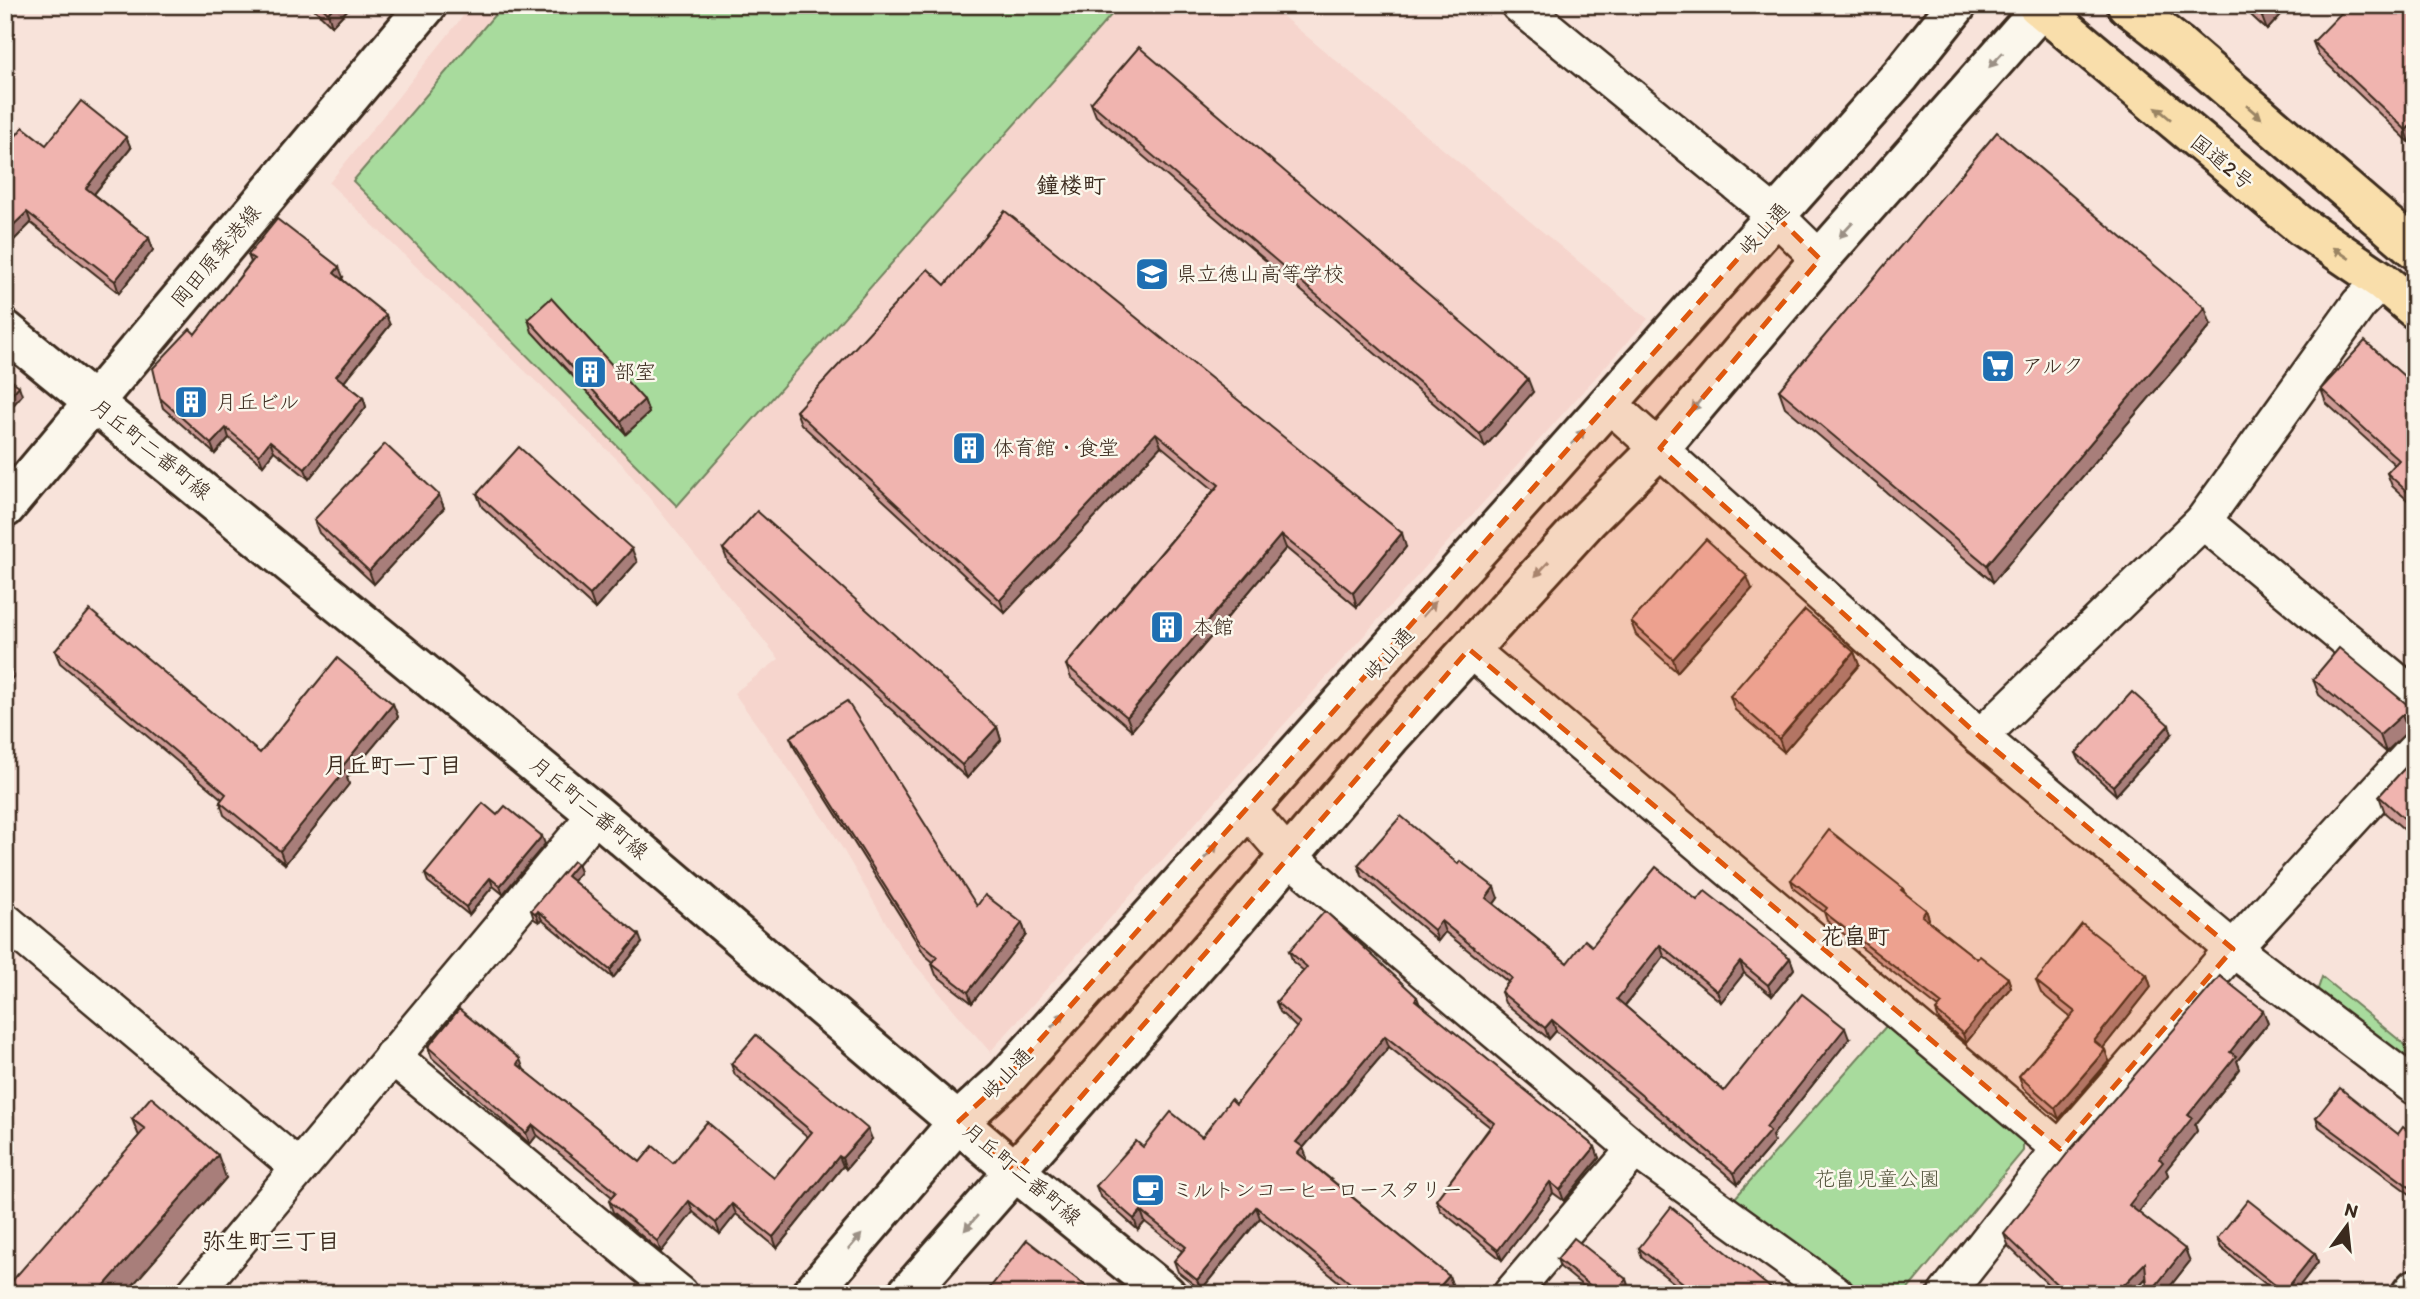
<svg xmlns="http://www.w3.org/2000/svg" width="2420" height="1299" viewBox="0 0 2420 1299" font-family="Itim,'Klee One',sans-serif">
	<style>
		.built { fill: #f6d5cd }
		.green { fill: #a8db9d; stroke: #72825e; stroke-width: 2 }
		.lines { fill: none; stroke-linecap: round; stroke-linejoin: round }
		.street-casing { stroke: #3b2a1e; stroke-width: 40 }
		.secondary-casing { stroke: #3b2a1e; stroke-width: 44 }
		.highway-casing { stroke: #3b2a1e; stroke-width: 44 }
		.street { stroke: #fbf7ec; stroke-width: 35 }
		.secondary { stroke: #fbf7ec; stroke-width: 38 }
		.highway { stroke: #f9deab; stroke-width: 38 }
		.wall { fill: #ce9b96; stroke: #3b2a1e; stroke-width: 2 }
		.shaded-wall { fill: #a87e7a; stroke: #3b2a1e; stroke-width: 2 }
		.building { fill: #f0b4af; stroke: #3b2a1e; stroke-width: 2 }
		.oneway { fill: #9b9085 }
		.oneway2 { fill: #9a8464 }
		.marked { fill: #df570d; fill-opacity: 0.2; stroke: #df570d; stroke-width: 5; stroke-dasharray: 14 9; stroke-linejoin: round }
		.labels { text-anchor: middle; stroke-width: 5; stroke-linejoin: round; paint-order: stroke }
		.street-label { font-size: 21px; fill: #3b2a1e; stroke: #fbf7ec }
		.poi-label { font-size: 21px; fill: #3b2a1e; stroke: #fbf7ec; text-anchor: start }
		.park-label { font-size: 21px; fill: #56563e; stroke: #fbf7ec }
		.neighbourhood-label { font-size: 23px; font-weight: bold; fill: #3b2a1e; stroke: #fbf7ec }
	</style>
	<rect width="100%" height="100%" fill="#f8e3da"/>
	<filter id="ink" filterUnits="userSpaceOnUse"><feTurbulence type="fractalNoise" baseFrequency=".0143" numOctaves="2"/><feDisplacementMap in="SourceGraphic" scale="14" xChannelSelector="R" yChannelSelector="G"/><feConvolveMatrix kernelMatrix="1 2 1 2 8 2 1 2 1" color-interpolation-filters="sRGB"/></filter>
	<g filter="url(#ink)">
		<!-- built -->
		<polygon class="built" points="472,5 1269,5 1648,319 990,1052 901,948 828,824 734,693 779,659 621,463 329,183"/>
		<!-- green -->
		<g class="green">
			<polygon points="503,5 1120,5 677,506 353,181"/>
			<polygon points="2322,977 2415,1053 2415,1073 2317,992"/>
			<polygon points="1888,1024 2019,1137 2023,1142 2023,1151 1904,1294 1846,1294 1735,1198"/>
		</g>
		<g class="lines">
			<!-- street casing -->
			<g class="street-casing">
				<g id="street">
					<polyline points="1519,5 1776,216 1820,259"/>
					<polyline points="1608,403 1980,737 2233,949 2415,1087"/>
					<polyline points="2203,521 2415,697"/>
					<polyline points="1469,649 2060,1149"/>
					<polyline points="1980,737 2203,521 2359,304 2382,281"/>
					<polyline points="1248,810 1288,856 1635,1149 1836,1294"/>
					<polyline points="5,921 299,1168"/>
					<polyline points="392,1056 680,1294"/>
					<polyline points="194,1294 596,814"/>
					<polyline points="1511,1294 1635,1149"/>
					<polyline points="1946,1294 2060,1149 2233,949 2415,750"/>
				</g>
			</g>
			<!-- secondary casing -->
			<g class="secondary-casing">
				<g id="secondary">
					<polyline points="5,330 596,814 1016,1172 1166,1294"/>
					<polyline points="5,508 427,5"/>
					<path d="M811,1294l148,-173 47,-43c300,-333 598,-668 895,-1003l56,-70"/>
					<polyline points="907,1294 1237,918 1390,737 1589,519 1660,448 1820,259 2044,5"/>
					<polyline points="2411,1294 2415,1289"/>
				</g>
			</g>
			<!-- highway casing -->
			<g class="highway-casing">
				<g id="highway">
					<polyline points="2037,5 2301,226 2382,281 2415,309"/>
					<polyline points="2127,5 2177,44 2415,249"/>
				</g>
			</g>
			<!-- street -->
			<use href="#street" class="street"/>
			<!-- secondary -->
			<use href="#secondary" class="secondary"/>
			<!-- highway -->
			<use href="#highway" class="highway"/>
		</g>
		<!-- wall -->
		<g class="wall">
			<polygon points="310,5 352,5 332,26"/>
			<polygon points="2240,5 2290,5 2267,30"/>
			<polygon points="2415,5 2415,139 2410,143 2318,55 2313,42"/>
			<polygon points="1091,103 1533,392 1485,447 1096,116"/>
			<polygon points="46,145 131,148 94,194 149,238 153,250 119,293 31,223 5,249"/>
			<polygon points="248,255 343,277 342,279 390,325 344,382 363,397 366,407 309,479 274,451 263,465 229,438 215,454 163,408 160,398 195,334 251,262"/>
			<polygon points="945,285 1406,547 1357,607 1286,548 1132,730 1071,678 1066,665 1214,490 1161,446 1005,613 801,424 796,411"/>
			<polygon points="528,319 644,400 649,413 626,434 532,332"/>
			<polygon points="2211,325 1993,582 1785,407 1779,390"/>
			<polygon points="2415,386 2415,507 2392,486 2387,473 2395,465 2326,403 2321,389"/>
			<polygon points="477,494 637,562 595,609 482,507"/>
			<polygon points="439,495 444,508 374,584 319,533 314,520"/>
			<polygon points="723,549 997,727 1001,740 967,778 728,562"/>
			<polygon points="1752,589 1677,672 1636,635 1631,622"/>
			<polygon points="55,651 260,753 393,704 398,717 347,778 349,784 285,864 224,815 220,802 222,799 60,663"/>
			<polygon points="1854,652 1859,665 1784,752 1735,710 1730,696"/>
			<polygon points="2313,679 2415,711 2415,731 2408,731 2386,752 2319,695"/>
			<polygon points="2172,734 2116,795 2080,762 2076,753"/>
			<polygon points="790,737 977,906 1022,923 1026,935 972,1003 936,975 932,964 933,962 925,955 795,749"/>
			<polygon points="2415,757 2415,839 2385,813 2379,796"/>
			<polygon points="497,815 545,844 503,894 493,886 469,915 428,882 425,874"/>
			<polygon points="577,864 580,872 573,881 642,943 613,978 542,920 539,922 534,919 531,910"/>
			<polygon points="1358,865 1498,898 1494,904 1567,963 1592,946 1697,900 1790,958 1794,969 1772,996 1744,973 1721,1002 1664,956 1625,1006 1724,1091 1849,1039 1772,1136 1774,1142 1738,1184 1556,1031 1549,1039 1505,1003 1501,992 1508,982 1445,932 1438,941 1362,876"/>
			<polygon points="1791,880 1903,888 1905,894 1926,910 1929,919 1928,921 1977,959 2008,978 2011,987 1966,1043 1939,1020 1936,1011 1939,1008 1827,921 1824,912 1794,889"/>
			<polygon points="1289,951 1417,997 1420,1005 1595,1147 1599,1158 1564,1201 1553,1193 1502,1260 1440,1210 1436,1200 1490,1127 1389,1047 1303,1148 1307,1158 1306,1159 1449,1276 1453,1287 1447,1294 1354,1294 1260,1218 1201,1290 1178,1272 1174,1261 1182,1251 1145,1222 1138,1230 1100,1196 1096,1186 1143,1147 1202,1137 1236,1104 1297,1028 1280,1012 1276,1002 1304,971 1293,962"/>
			<polygon points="2147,975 2151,987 2103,1048 2105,1050 2109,1061 2059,1119 2023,1088 2019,1076 2070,1017 2041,993 2036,981"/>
			<polygon points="2268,1023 2237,1061 2240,1069 2195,1125 2197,1131 2166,1170 2168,1175 2138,1212 2190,1261 2164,1294 2148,1294 2146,1278 2131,1294 2058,1294 2009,1247 2004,1234"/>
			<polygon points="428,1047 524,1070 640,1162 673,1163 774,1178 808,1137 735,1075 731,1064 872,1139 846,1169 843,1166 777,1248 736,1214 720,1234 693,1212 661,1252 613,1212 609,1201 612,1197 537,1135 530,1144 432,1058"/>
			<polygon points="2316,1118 2398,1134 2414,1197 2319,1127"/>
			<polygon points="132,1119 226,1178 125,1294 5,1294 139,1136"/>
			<polygon points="2217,1239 2315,1253 2318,1262 2293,1294 2278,1294 2221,1248"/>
			<polygon points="1639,1248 1778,1294 1688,1294 1642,1258"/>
			<polygon points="1557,1259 1629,1288 1624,1294 1593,1294 1560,1267"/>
		</g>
		<!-- shaded-wall -->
		<g class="shaded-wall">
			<polygon points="335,5 352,5 332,26 328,13"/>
			<polygon points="2273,5 2290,5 2267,30 2262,17"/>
			<polygon points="2415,121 2415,139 2410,143 2406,130"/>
			<polygon points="126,137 131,148 90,199 86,188"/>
			<polygon points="27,212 31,223 5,249 5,233"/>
			<polygon points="149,238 153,250 119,293 115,281"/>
			<polygon points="339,267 343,277 338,284 334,273"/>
			<polygon points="2205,308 2211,325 1993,582 1987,565"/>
			<polygon points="386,315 390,325 340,387 336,376"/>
			<polygon points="1528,379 1533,392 1485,447 1480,434"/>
			<polygon points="19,386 22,395 5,415 5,402"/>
			<polygon points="363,397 366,407 309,479 305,469"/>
			<polygon points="644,400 649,413 626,434 621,421"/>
			<polygon points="226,428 229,438 215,454 211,444"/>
			<polygon points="1156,433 1161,446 1005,613 1000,600"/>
			<polygon points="270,441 274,451 263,465 259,455"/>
			<polygon points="439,495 444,508 374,584 369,571"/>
			<polygon points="1402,533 1406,547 1357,607 1353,593"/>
			<polygon points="1281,535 1286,548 1132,730 1127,717"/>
			<polygon points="632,549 637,562 595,609 590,595"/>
			<polygon points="1747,576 1752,589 1677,672 1673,659"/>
			<polygon points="1854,652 1859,665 1784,752 1779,739"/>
			<polygon points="11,667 14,676 5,687 5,674"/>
			<polygon points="393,704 398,717 347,778 349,784 285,864 280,851 341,768"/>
			<polygon points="2402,715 2408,731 2386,752 2380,735"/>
			<polygon points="2169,725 2172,734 2116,795 2113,786"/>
			<polygon points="997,727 1001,740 967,778 962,765"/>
			<polygon points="542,836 545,844 503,894 500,886"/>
			<polygon points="577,864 580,872 570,885 567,876"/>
			<polygon points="490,878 493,886 469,915 466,907"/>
			<polygon points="1494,887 1498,898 1490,909 1486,898"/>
			<polygon points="1926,910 1929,919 1925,925 1922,916"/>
			<polygon points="538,911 542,920 539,922 536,914"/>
			<polygon points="1441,921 1445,932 1438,941 1434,930"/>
			<polygon points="1022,923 1026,935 972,1003 968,992"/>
			<polygon points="639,935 642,943 613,978 610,970"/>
			<polygon points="1660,945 1664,956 1621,1010 1617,999"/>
			<polygon points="1790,958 1794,969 1772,996 1768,985"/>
			<polygon points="1740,962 1744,973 1721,1002 1717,991"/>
			<polygon points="2147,975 2151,987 2099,1053 2094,1041"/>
			<polygon points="2008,978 2011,987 1966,1043 1963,1034"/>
			<polygon points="2263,1010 2268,1023 2237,1061 2240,1069 2195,1125 2197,1131 2166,1170 2168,1175 2134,1218 2129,1205 2230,1052"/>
			<polygon points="1552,1020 1556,1031 1549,1039 1545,1028"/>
			<polygon points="1845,1028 1849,1039 1772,1136 1774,1142 1738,1184 1734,1173 1766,1127"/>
			<polygon points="1385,1036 1389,1047 1303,1148 1307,1158 1302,1164 1298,1153 1296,1142"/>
			<polygon points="2105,1050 2109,1061 2059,1119 2055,1108"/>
			<polygon points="520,1059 524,1070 517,1064"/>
			<polygon points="533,1125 537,1135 530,1144 526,1133"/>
			<polygon points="868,1129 872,1139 846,1169 842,1158"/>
			<polygon points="1595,1147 1599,1158 1564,1201 1560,1190"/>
			<polygon points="218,1155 226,1178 125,1294 97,1294"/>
			<polygon points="839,1156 843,1166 777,1248 773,1237"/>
			<polygon points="1550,1182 1553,1193 1502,1260 1498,1250"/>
			<polygon points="2415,1183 2415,1196 2414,1197 2411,1188"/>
			<polygon points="689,1201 693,1212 661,1252 657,1241"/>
			<polygon points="732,1204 736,1214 720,1234 716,1223"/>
			<polygon points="1256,1207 1260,1218 1201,1290 1197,1280"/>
			<polygon points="1141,1211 1145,1222 1138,1230 1134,1219"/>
			<polygon points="2185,1249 2190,1261 2164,1294 2149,1294"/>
			<polygon points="2315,1253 2318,1262 2293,1294 2285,1294 2284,1292"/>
			<polygon points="2145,1263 2149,1275 2131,1294 2115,1294"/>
			<polygon points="1449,1276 1453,1287 1447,1294 1433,1294"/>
			<polygon points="1626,1279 1629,1288 1624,1294 1614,1294"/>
		</g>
		<!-- building -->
		<g class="building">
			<polygon points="319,5 335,5 328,13"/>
			<polygon points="2250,5 2273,5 2262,17"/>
			<polygon points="2349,5 2415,5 2415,121 2406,130 2313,42"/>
			<polygon points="1139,47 1528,379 1480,434 1091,103"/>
			<polygon points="81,101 126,137 86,188 149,238 115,281 27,212 5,233 5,149 23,127 46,145"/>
			<polygon points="1997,132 2205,308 1987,565 1779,390"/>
			<polygon points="1005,211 1402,533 1353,593 1281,535 1127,717 1066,665 1219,485 1156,433 1000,600 796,411 928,269 945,285"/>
			<polygon points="277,219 339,267 334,273 386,315 336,376 363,397 305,469 270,441 259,455 226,428 211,444 160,398 153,368 190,329 195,334 254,259 248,255"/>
			<polygon points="551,298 644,400 621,421 528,319"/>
			<polygon points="2365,341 2415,386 2415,499 2387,473 2399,460 2321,389"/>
			<polygon points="5,376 19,386 5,402"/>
			<polygon points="385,444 439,495 369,571 314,520"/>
			<polygon points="519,447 632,549 590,595 477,494"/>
			<polygon points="757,511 997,727 962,765 723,549"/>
			<polygon points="1706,539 1747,576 1673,659 1631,622"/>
			<polygon points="90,610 260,753 337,658 393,704 341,768 345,771 280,851 220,802 226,794 55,651"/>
			<polygon points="1805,610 1854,652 1779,739 1730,696"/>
			<polygon points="2339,648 2415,711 2415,715 2413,714 2402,715 2380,735 2313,679"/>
			<polygon points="5,662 11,667 5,674"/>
			<polygon points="2132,692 2169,725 2113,786 2076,753"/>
			<polygon points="847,701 977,906 985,895 1022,923 968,992 932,964 937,957 921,943 790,737"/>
			<polygon points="2415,757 2415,828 2379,796"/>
			<polygon points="483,803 497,815 505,806 542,836 500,886 490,878 466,907 425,874"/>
			<polygon points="1401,816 1458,864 1460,861 1494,887 1486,898 1567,963 1585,940 1592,946 1656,867 1697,900 1705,891 1790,958 1768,985 1740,962 1717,991 1660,945 1617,999 1724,1091 1802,994 1845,1028 1766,1127 1770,1131 1734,1173 1552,1020 1545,1028 1501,992 1512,978 1441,921 1434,930 1358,865"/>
			<polygon points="1829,830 1903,888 1901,890 1926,910 1922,916 1977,959 1980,956 2008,978 1963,1034 1936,1011 1942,1004 1824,912 1827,908 1791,880"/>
			<polygon points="573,861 577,864 567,876 639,935 610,970 538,911 536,914 531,910"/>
			<polygon points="1325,911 1417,997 1415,1000 1595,1147 1560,1190 1550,1182 1498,1250 1436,1200 1494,1123 1385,1036 1296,1142 1303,1147 1298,1153 1449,1276 1433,1294 1355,1294 1359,1290 1256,1207 1197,1280 1174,1261 1186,1247 1141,1211 1134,1219 1096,1186 1136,1141 1143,1147 1171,1112 1202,1137 1231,1099 1236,1104 1300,1023 1276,1002 1307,967 1289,951"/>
			<polygon points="2082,924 2147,975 2094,1041 2105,1050 2055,1108 2019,1076 2075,1012 2036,981"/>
			<polygon points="2220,976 2263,1010 2230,1052 2236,1056 2188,1115 2192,1118 2160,1159 2163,1162 2129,1205 2185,1249 2149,1294 2148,1294 2145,1263 2115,1294 2067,1294 2004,1234 2071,1149"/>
			<polygon points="459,1009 520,1059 517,1064 640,1162 653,1146 673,1163 707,1122 774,1178 812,1132 731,1064 756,1035 868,1129 842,1158 839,1156 773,1237 732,1204 716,1223 689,1201 657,1241 609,1201 616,1192 533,1125 526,1133 428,1047"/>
			<polygon points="2340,1088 2398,1134 2403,1127 2415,1137 2415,1183 2411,1188 2316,1118"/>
			<polygon points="151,1097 218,1155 97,1294 5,1294 5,1289 145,1129 132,1119"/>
			<polygon points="2248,1200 2315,1253 2284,1292 2217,1239"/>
			<polygon points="1671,1207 1778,1294 1697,1294 1639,1248"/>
			<polygon points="1574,1238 1626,1279 1614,1294 1601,1294 1557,1259"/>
			<polygon points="1027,1240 1096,1294 985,1294"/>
		</g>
		<!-- one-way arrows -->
		<defs><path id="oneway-solid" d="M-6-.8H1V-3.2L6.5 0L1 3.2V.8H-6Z" transform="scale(1.75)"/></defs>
		<g class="oneway">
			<use href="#oneway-solid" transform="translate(1996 60) rotate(133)"/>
			<use href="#oneway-solid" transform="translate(1846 230) rotate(132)"/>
			<use href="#oneway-solid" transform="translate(1698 403) rotate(130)"/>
			<use href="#oneway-solid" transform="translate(1578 437) rotate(-48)"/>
			<use href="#oneway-solid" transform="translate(1542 569) rotate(133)"/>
			<use href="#oneway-solid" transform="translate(1429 609) rotate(-49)"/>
			<use href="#oneway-solid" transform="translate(1211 851) rotate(-48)"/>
			<use href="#oneway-solid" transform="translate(1058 1020) rotate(-48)"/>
			<use href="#oneway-solid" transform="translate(971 1223) rotate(131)"/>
			<use href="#oneway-solid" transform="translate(855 1242) rotate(-49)"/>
		</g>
		<g class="oneway2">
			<use href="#oneway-solid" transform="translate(2254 112) rotate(41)"/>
			<use href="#oneway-solid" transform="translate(2163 113) rotate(-140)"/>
			<use href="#oneway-solid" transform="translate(2341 253) rotate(-146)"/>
		</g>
	</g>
	<!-- marked area -->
	<path class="marked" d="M1776,216l44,43 -160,189 320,289 253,212 -173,200 -591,-500 -453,523 -57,-51 47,-43z"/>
	<!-- icons -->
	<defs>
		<g id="school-square" transform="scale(1.75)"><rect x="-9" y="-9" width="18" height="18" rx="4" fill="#1f6fb2" stroke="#fbf7ec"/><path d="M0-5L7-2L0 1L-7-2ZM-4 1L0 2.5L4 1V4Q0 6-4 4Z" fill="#fff"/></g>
		<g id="supermarket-square" transform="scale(1.75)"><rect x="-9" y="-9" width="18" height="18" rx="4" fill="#1f6fb2" stroke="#fbf7ec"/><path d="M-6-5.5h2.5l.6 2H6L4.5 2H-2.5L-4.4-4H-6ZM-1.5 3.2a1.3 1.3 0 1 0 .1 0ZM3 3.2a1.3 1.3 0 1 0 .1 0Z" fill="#fff"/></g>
		<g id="building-square" transform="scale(1.75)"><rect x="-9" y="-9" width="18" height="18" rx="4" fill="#1f6fb2" stroke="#fbf7ec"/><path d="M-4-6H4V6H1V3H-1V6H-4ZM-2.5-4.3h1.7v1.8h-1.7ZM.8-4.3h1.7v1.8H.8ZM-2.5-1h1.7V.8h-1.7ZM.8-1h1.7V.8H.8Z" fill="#fff"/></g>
		<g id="cafe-square" transform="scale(1.75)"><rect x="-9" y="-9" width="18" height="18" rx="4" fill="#1f6fb2" stroke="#fbf7ec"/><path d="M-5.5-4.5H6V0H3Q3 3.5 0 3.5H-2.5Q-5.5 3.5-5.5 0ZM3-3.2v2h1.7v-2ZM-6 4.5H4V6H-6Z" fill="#fff"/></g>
	</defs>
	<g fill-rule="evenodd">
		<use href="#school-square" x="1152" y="274"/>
		<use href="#supermarket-square" x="1998" y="366"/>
		<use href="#building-square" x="590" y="372"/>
		<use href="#building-square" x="191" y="402"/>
		<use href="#building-square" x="969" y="448"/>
		<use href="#building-square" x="1167" y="627"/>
		<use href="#cafe-square" x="1148" y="1190"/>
	</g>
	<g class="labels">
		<!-- street labels -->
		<g class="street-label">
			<text transform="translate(2222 162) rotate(39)" y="7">国道2号</text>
			<text transform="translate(1764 229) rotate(-48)" y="7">岐山通</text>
			<text transform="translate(216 256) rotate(-50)" y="7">岡田原築港線</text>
			<text transform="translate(151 449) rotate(39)" y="7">月丘町二番町線</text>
			<text transform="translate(1389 654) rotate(-48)" y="7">岐山通</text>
			<text transform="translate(589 808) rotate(40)" y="7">月丘町二番町線</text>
			<text transform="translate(1007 1074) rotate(-46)" y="7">岐山通</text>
			<text transform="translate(1022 1174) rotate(40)" y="7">月丘町二番町線</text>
		</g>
		<!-- poi labels -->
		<g class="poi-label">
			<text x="1176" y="281">県立徳山高等学校</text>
			<text x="2022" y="373">アルク</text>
			<text x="614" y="379">部室</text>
			<text x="216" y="409">月丘ビル</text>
			<text x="993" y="455">体育館・食堂</text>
			<text x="1192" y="634">本館</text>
			<text x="1172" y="1197">ミルトンコーヒーロースタリー</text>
		</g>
		<!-- park labels -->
		<g class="park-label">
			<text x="1877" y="1186">花畠児童公園</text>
		</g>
		<!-- neighbourhood labels -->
		<g class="neighbourhood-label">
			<text x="1071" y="193">鐘楼町</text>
			<text x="393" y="773">月丘町一丁目</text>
			<text x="1855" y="944">花畠町</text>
			<text x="271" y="1249">弥生町三丁目</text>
		</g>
	</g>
	<!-- margin -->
	<rect width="2420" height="1299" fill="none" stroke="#fbf7ec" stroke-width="28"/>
	<rect x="14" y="14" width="2392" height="1271" fill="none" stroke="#3b2a1e" stroke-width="2.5" filter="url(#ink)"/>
	<!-- north arrow -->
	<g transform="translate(2347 1226) rotate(15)" stroke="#fbf7ec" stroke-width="5" paint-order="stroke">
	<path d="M0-5L12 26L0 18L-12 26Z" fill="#3b2a1e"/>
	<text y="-10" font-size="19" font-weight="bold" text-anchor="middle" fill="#3b2a1e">N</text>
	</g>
</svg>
